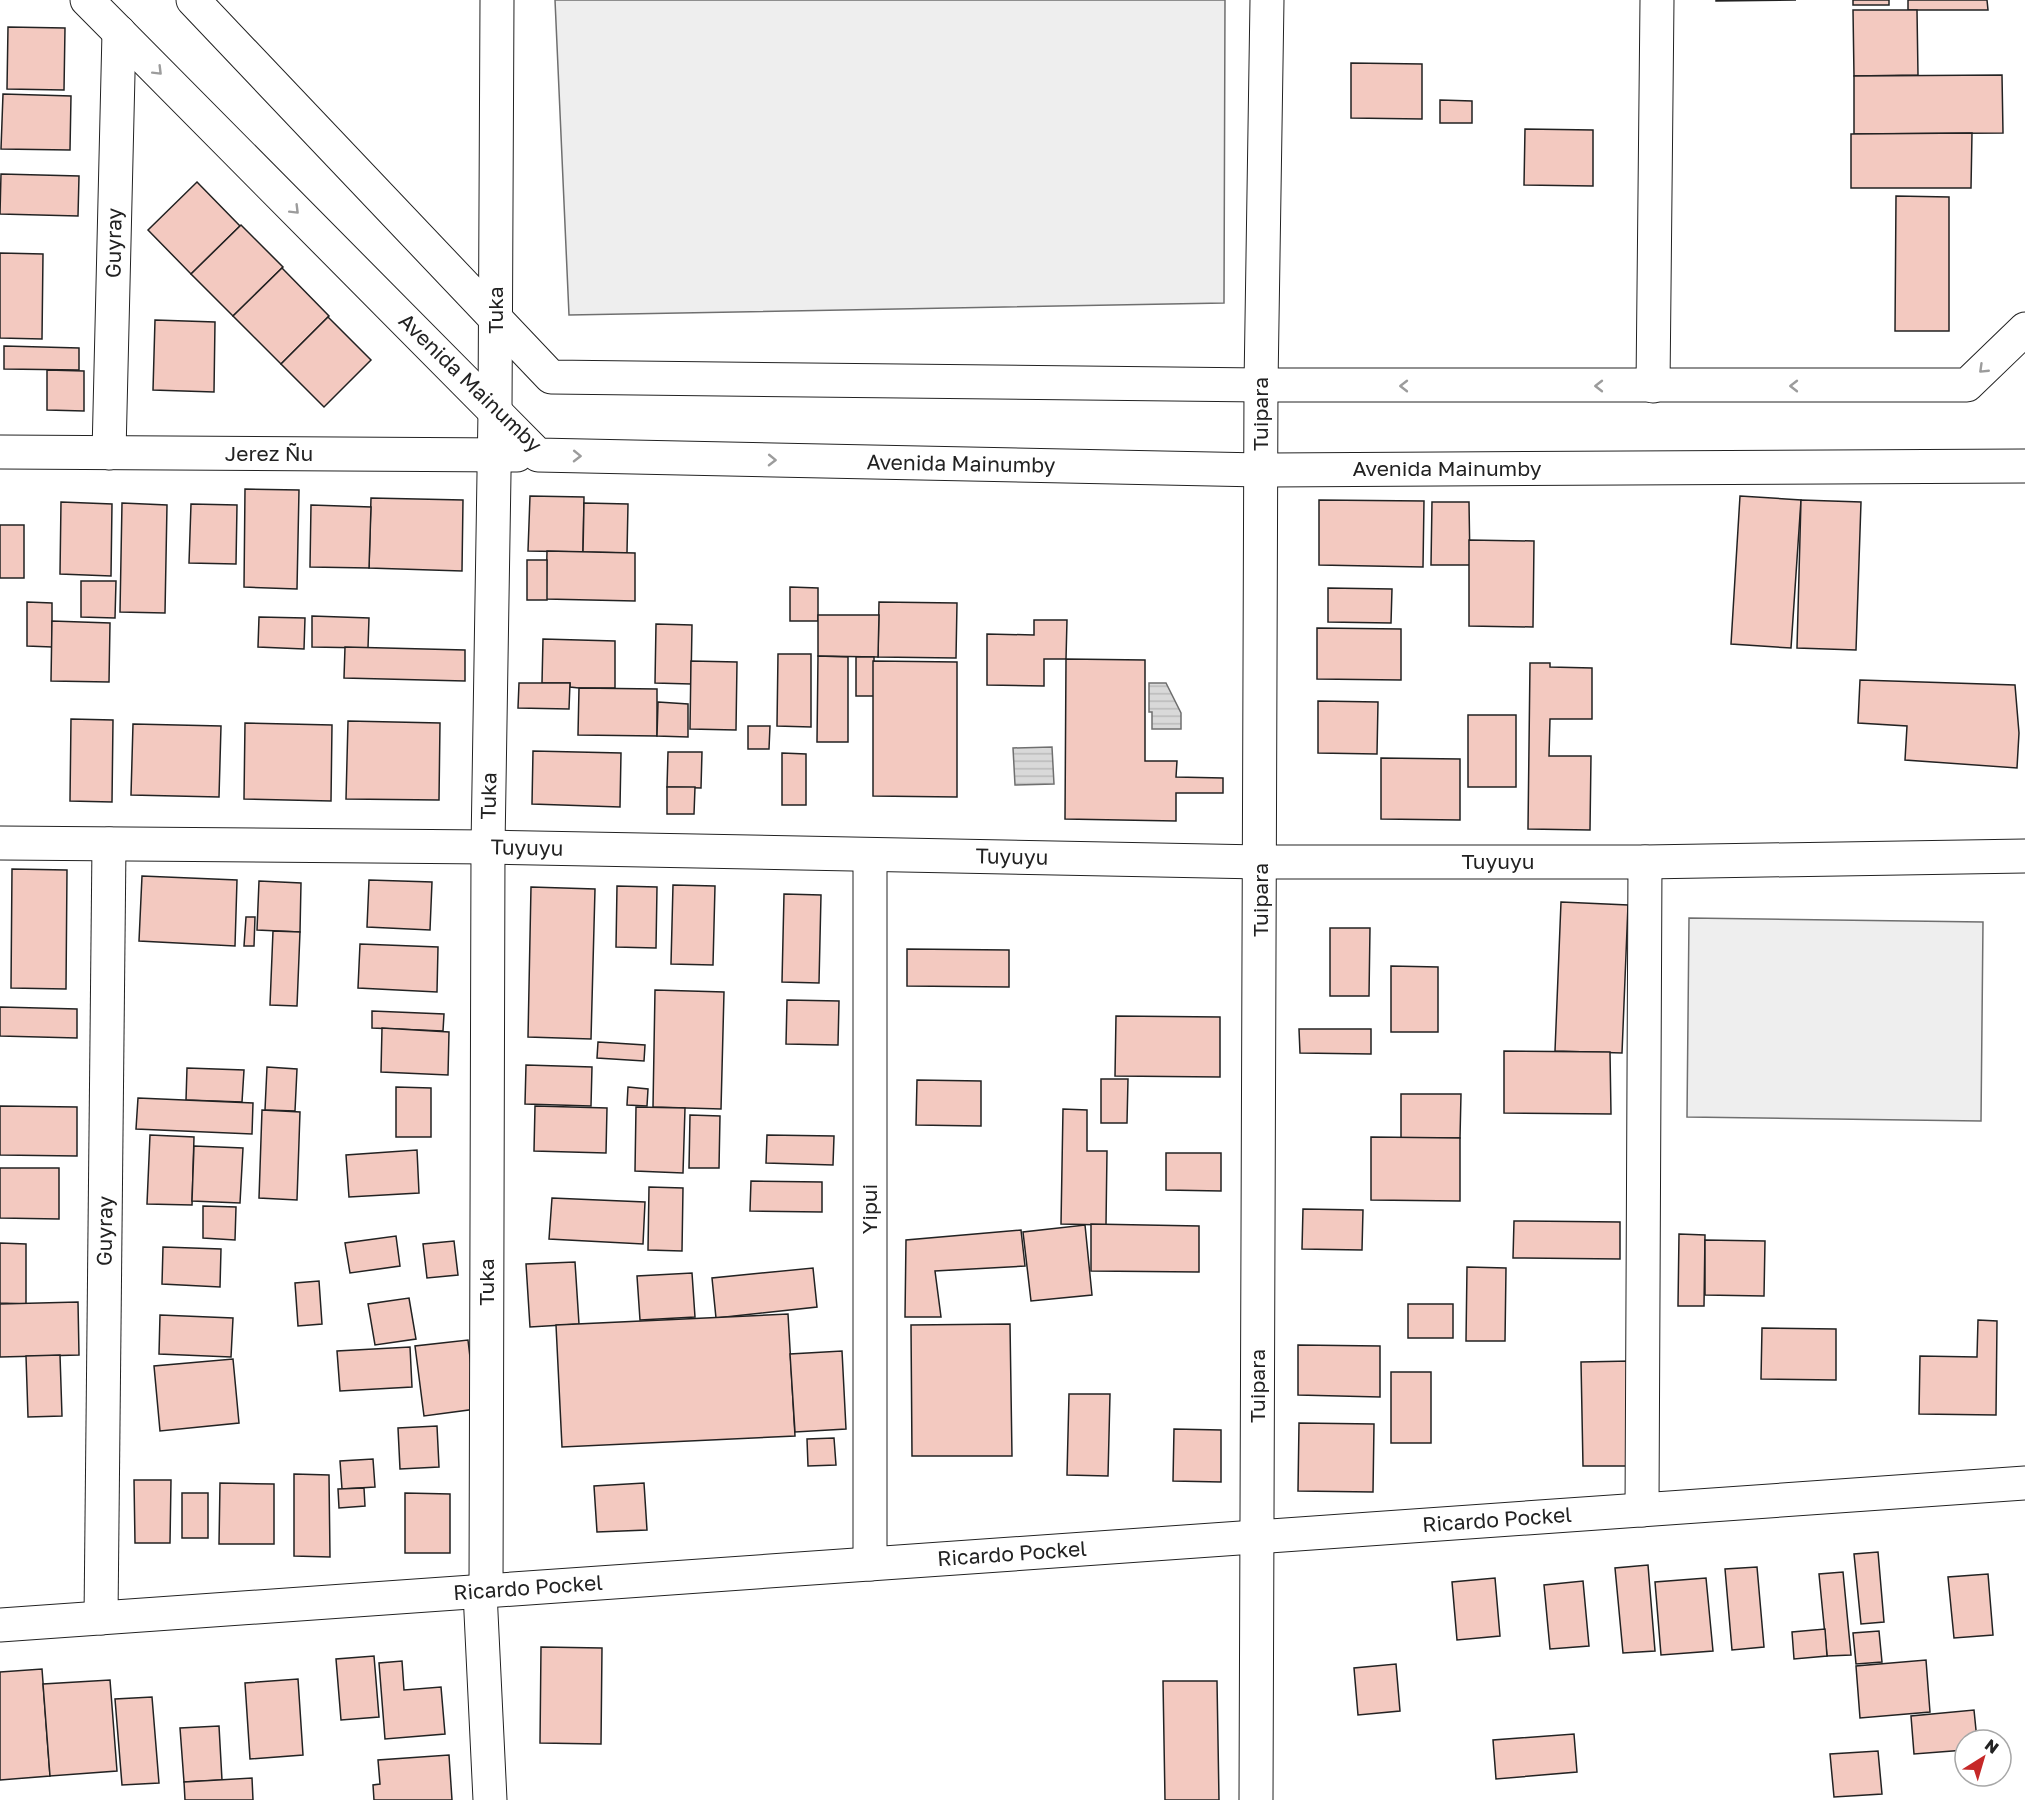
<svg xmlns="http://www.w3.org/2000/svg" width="2025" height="1800" viewBox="0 0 2025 1800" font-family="'Golos Text',sans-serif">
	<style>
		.park { fill: #eee; stroke: #6f6f6f; stroke-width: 1.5 }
		.water { fill: url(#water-rules); stroke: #6f6f6f; stroke-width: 1.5 }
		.building { fill: #f3c9c0; stroke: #222; stroke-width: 1.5 }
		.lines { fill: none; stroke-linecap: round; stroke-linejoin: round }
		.minor-casing { stroke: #222; stroke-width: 35 }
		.minor { stroke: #fff; stroke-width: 33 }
		.oneway { stroke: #9c9c9c }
		.labels { text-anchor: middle; stroke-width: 4.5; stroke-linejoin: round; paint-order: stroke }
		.street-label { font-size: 21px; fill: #222; stroke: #fff }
	</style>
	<defs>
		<pattern id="water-rules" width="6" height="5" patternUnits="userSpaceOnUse" patternTransform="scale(1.5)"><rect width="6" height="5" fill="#d9d9d9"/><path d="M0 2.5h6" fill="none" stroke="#bababa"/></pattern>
	</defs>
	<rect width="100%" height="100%" fill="#fff"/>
	<!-- park -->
	<g class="park">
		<polygon points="555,0 1225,0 1224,303 569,315"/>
		<polygon points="1689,918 1983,922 1981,1121 1687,1117"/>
	</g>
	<!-- water -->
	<g class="water">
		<polygon points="1149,683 1166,683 1181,713 1181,729 1152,729 1152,712 1149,712"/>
		<polygon points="1052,747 1054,784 1015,785 1013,748"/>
	</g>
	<!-- building -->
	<g class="building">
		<polygon points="1716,0 1796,0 1716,1"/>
		<rect x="1853" y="0" width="36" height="5"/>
		<polygon points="1908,0 1987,0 1988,10 1908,10"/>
		<polygon points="1853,10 1917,10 1918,75 1854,76"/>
		<polygon points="8,27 65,28 64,90 7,89"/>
		<polygon points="1351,63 1422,64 1422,119 1351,118"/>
		<polygon points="2002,75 2003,133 1854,134 1854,76"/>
		<polygon points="3,94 71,96 70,150 1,149"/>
		<polygon points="1440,100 1472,101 1472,123 1440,123"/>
		<polygon points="1525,129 1593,130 1593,186 1524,185"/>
		<polygon points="1972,133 1971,188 1851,188 1851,134"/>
		<polygon points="1,174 79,176 78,216 0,214"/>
		<polygon points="197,182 240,226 191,274 148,230"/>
		<polygon points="1896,196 1949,197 1949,331 1895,331"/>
		<polygon points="241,225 283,267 233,316 191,274"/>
		<polygon points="0,253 43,254 42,339 0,338"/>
		<polygon points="282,268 329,316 281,364 233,316"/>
		<polygon points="328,317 371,360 324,407 281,364"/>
		<polygon points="155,320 215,322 214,392 153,390"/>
		<polygon points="4,346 79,348 79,370 4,369"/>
		<polygon points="47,370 84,371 84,411 47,410"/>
		<polygon points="245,489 299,490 297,589 244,587"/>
		<polygon points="530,496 584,497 583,552 528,551"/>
		<polygon points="1740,496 1801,500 1791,648 1731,644"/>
		<polygon points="371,498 463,500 462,571 369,568"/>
		<polygon points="1319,500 1424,501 1423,567 1319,565"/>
		<polygon points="1801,500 1861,502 1856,650 1797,648"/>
		<polygon points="61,502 112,504 111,576 60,574"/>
		<polygon points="1432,502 1469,502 1470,565 1431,565"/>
		<polygon points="122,503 167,505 165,613 120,612"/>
		<polygon points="584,503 628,504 627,553 583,552"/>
		<polygon points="191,504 237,505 236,564 189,563"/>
		<polygon points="311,505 371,507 369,568 310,567"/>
		<rect x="0" y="525" width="24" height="53"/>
		<polygon points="1469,540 1534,541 1533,627 1469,626"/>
		<polygon points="547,551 635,553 635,601 546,599"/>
		<rect x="527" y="560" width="20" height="40"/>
		<polygon points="81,581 116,581 115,618 81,617"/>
		<polygon points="790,587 818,588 818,621 790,621"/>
		<polygon points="1328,588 1392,589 1391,623 1328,622"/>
		<polygon points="27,602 52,603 52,647 27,646"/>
		<polygon points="879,602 957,603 956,658 878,657"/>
		<polygon points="818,615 879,615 878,657 818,656"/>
		<polygon points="312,616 369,618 368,648 312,647"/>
		<polygon points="259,617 305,618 304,649 258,647"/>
		<polygon points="1034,620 1067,620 1066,659 1044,659 1044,686 987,685 987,634 1034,635"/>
		<polygon points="52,621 110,623 109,682 51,681"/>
		<polygon points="656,624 692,625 691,684 655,683"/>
		<polygon points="1317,628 1401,629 1401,680 1317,679"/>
		<polygon points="543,639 615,641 615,688 579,688 570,687 570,683 542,683"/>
		<polygon points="345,647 465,650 465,681 344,678"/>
		<polygon points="778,654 811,654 811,727 777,726"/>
		<polygon points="818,656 848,657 848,742 817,742"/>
		<rect x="856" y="657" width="18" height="39"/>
		<polygon points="1066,659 1145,660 1145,761 1177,761 1176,777 1223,778 1223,793 1176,793 1176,821 1065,819"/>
		<polygon points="691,661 737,662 736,730 690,729"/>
		<polygon points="873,661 957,662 957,797 873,796"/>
		<polygon points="1530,663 1550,663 1550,667 1592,668 1592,719 1550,719 1549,756 1591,756 1590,830 1528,829"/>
		<polygon points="1860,680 2015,685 2019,733 2017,768 1905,760 1907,726 1858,723"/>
		<polygon points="519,683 570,683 569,709 518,708"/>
		<polygon points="579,688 657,689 657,736 578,735"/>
		<polygon points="1318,701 1378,702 1377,754 1318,753"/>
		<polygon points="658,702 688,704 688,737 657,736"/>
		<rect x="1468" y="715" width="48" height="72"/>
		<polygon points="71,719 113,720 112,802 70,801"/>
		<polygon points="348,721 440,723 439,800 346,799"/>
		<polygon points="245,723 332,725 331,801 244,799"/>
		<polygon points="133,724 221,726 219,797 131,795"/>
		<polygon points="748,726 770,726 769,749 748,749"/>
		<polygon points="533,751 621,753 620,807 532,804"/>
		<polygon points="668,752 702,752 701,788 667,787"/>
		<polygon points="782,753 806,754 806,805 782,805"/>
		<polygon points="1381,758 1460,759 1460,820 1381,819"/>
		<polygon points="667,787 695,787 694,814 667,814"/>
		<polygon points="12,869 67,870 66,989 11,988"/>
		<polygon points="142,876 237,880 235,946 139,941"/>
		<polygon points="369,880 432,882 430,930 367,927"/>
		<polygon points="259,881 301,883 300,932 257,930"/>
		<polygon points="673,885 715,886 713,965 671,964"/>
		<polygon points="617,886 657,887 656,948 616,947"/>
		<polygon points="531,887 595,889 591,1039 528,1037"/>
		<polygon points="784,894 821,895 819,983 782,982"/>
		<polygon points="1561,902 1628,905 1622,1053 1555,1051"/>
		<polygon points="246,917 255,917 254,946 244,946"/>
		<polygon points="1330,928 1370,928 1369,996 1330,996"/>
		<polygon points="273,931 300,932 297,1006 270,1005"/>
		<polygon points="360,944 438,947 437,992 358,988"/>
		<polygon points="907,949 1009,950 1009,987 907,986"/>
		<polygon points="1391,966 1438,967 1438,1032 1391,1032"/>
		<polygon points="655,990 724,992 721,1109 653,1107"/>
		<polygon points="787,1000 839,1001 838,1045 786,1044"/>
		<polygon points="0,1007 77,1009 77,1038 0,1036"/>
		<polygon points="372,1011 444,1014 443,1031 372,1028"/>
		<polygon points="1116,1016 1220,1017 1220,1077 1115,1076"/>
		<polygon points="382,1028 449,1032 448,1075 381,1072"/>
		<polygon points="1299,1029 1371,1029 1371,1054 1300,1053"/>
		<polygon points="598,1042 645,1045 644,1061 597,1058"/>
		<polygon points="1504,1051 1610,1052 1611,1114 1504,1113"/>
		<polygon points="526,1065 592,1067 591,1106 525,1104"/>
		<polygon points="267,1067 297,1069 295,1111 265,1110"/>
		<polygon points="187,1068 244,1070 242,1102 186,1100"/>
		<polygon points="1101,1079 1128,1079 1127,1123 1101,1123"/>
		<polygon points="917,1080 981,1081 981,1126 916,1125"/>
		<polygon points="396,1087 431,1088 431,1137 396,1137"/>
		<polygon points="628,1087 648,1089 647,1106 627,1105"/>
		<polygon points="1401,1094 1461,1094 1460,1138 1401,1138"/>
		<polygon points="138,1098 253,1103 252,1134 136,1129"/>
		<polygon points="0,1106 77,1107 77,1156 0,1155"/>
		<polygon points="535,1106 607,1108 606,1153 534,1151"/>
		<polygon points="636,1107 685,1108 683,1173 635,1171"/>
		<polygon points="1063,1109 1087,1110 1087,1151 1107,1151 1106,1225 1061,1224"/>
		<polygon points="262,1110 300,1112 297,1200 259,1198"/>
		<polygon points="690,1115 720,1116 719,1168 689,1168"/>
		<polygon points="150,1135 194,1137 192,1205 147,1204"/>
		<polygon points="767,1135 834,1136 833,1165 766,1163"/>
		<polygon points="1371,1137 1460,1138 1460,1201 1371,1200"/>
		<polygon points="194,1146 243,1148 240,1203 192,1201"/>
		<polygon points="417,1150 419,1193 349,1197 346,1155"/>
		<polygon points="1166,1153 1221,1153 1221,1191 1166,1190"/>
		<polygon points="0,1168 59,1168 59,1219 0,1218"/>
		<polygon points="751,1181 822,1182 822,1212 750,1211"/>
		<polygon points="649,1187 683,1188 682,1251 648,1250"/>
		<polygon points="552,1198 645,1202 643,1244 549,1239"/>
		<polygon points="203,1206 236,1207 235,1240 203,1238"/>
		<polygon points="1303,1209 1363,1210 1362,1250 1302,1249"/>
		<polygon points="1514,1221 1620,1222 1620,1259 1513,1258"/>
		<polygon points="1091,1224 1199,1226 1199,1272 1091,1271"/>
		<polygon points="1085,1225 1092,1295 1031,1301 1023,1232"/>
		<polygon points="1021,1230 1025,1266 935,1271 941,1317 905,1317 906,1240"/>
		<polygon points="1679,1234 1705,1235 1704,1306 1678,1306"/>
		<polygon points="396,1236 400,1266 350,1273 345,1243"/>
		<polygon points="1705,1240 1765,1241 1764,1296 1705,1295"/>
		<polygon points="454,1241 458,1275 427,1278 423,1244"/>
		<polygon points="0,1243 26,1244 26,1304 0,1303"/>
		<polygon points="163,1247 221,1249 220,1287 162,1284"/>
		<polygon points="575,1262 579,1324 530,1327 526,1264"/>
		<polygon points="1467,1267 1506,1268 1505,1341 1466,1341"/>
		<polygon points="813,1268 817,1307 716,1318 712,1278"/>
		<polygon points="692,1273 695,1317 640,1320 637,1276"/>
		<polygon points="319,1281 322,1324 298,1326 295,1283"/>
		<polygon points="409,1298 416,1339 375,1345 368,1304"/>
		<polygon points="78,1302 79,1355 0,1357 0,1304"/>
		<rect x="1408" y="1304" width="45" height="34"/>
		<polygon points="788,1314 795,1436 562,1447 556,1325"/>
		<polygon points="160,1315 233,1318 231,1357 159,1354"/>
		<polygon points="1978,1320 1997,1321 1996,1415 1919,1414 1920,1356 1977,1357"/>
		<polygon points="1010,1324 1012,1456 912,1456 911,1325"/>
		<polygon points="1762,1328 1836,1329 1836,1380 1761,1379"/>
		<polygon points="468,1340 476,1409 424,1416 415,1346"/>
		<polygon points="1298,1345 1380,1346 1380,1397 1298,1395"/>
		<polygon points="410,1347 412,1387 340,1391 337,1351"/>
		<polygon points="842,1351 846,1429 795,1432 790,1354"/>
		<polygon points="60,1355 62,1416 28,1417 26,1356"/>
		<polygon points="233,1359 239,1423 160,1431 154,1366"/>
		<polygon points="1631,1361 1633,1466 1583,1466 1581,1362"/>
		<rect x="1391" y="1372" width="40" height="71"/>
		<polygon points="1069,1394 1110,1394 1108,1476 1067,1475"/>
		<polygon points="1299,1423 1374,1424 1373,1492 1298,1491"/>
		<polygon points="437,1426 439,1467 400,1469 398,1428"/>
		<polygon points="1174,1429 1221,1430 1221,1482 1173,1481"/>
		<polygon points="834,1438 836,1465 808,1466 807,1439"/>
		<polygon points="373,1459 375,1487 342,1489 340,1461"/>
		<polygon points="294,1474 329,1475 330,1557 294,1556"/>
		<polygon points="134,1480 171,1480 170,1543 135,1543"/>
		<polygon points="220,1483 274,1484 274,1544 219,1544"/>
		<polygon points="644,1483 647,1530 597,1532 594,1486"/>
		<polygon points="364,1488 365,1506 339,1508 338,1489"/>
		<rect x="182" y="1493" width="26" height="45"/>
		<polygon points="405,1493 450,1494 450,1553 405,1553"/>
		<polygon points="1878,1552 1884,1622 1861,1624 1854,1554"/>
		<polygon points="1648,1565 1655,1651 1623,1653 1615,1568"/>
		<polygon points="1757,1567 1764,1647 1732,1650 1725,1569"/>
		<polygon points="1843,1572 1851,1655 1827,1656 1819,1574"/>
		<polygon points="1988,1574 1993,1635 1954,1638 1948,1577"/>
		<polygon points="1495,1578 1500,1636 1457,1640 1452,1582"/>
		<polygon points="1706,1578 1713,1651 1661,1655 1655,1582"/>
		<polygon points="1583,1581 1589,1646 1550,1649 1544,1585"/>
		<polygon points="1825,1629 1827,1656 1794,1659 1792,1632"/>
		<polygon points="1879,1631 1882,1662 1856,1664 1853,1633"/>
		<polygon points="541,1647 602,1648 601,1744 540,1743"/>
		<polygon points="374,1656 379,1717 341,1720 336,1659"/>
		<polygon points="1926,1660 1930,1712 1860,1718 1856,1666"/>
		<polygon points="402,1661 404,1690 441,1687 445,1734 385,1739 379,1663"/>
		<polygon points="1396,1664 1400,1711 1358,1715 1354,1668"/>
		<polygon points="42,1669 50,1776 0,1780 0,1672"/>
		<polygon points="298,1679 303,1755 250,1759 245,1683"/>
		<polygon points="110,1680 117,1771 50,1776 43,1684"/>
		<polygon points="1163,1681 1217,1681 1219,1800 1165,1800"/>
		<polygon points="152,1697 159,1783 122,1785 115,1699"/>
		<polygon points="1974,1710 1977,1740 1965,1740 1965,1750 1914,1754 1911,1716"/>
		<polygon points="219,1726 222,1780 184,1782 180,1728"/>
		<polygon points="1574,1734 1577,1772 1496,1779 1493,1740"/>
		<polygon points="1878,1751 1882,1794 1834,1797 1830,1754"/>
		<polygon points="449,1755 452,1800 374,1800 373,1785 380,1784 378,1760"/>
		<polygon points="252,1778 253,1800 185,1800 184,1782"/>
	</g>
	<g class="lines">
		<!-- minor casing -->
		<g class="minor-casing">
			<g id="minor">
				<polyline points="87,0 538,455 1261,470 2025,466"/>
				<polyline points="193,0 551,377 1261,385 1967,385 2025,329"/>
				<polyline points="1653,386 1657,0"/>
				<polyline points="0,452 517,455"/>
				<polyline points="109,453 119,32"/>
				<polyline points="0,843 488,847 1261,862 1645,862 2025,856"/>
				<polyline points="1642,1510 1645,862"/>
				<polyline points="870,1564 870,855"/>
				<polyline points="486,1591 488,847 495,412 497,0"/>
				<polyline points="480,1592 490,1800"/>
				<polyline points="101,1618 109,844"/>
				<polyline points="0,1625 2025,1483"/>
				<polyline points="1256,1800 1261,385 1267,0"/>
			</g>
		</g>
		<!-- minor -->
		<use href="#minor" class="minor"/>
	</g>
	<!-- one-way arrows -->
	<defs><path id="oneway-chevron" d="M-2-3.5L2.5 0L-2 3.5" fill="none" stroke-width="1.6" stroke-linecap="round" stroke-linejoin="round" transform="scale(1.5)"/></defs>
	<g class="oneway">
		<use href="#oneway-chevron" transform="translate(158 71) rotate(45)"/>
		<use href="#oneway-chevron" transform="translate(295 210) rotate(45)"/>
		<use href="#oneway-chevron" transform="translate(1983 369) rotate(136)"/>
		<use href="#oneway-chevron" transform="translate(1404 386) rotate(-180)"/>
		<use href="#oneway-chevron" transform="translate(1599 386) rotate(-180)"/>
		<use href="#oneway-chevron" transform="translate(1794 386) rotate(180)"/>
		<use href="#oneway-chevron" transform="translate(577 456) rotate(1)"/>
		<use href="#oneway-chevron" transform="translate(772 460) rotate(1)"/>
	</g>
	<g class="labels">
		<!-- street labels -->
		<g class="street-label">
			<text transform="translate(114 243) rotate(-89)" y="7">Guyray</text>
			<text transform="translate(496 310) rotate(-90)" y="7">Tuka</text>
			<text transform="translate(470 383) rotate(44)" y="7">Avenida Mainumby</text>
			<text transform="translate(1261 414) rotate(-90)" y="7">Tuipara</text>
			<text x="269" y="461">Jerez Ñu</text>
			<text transform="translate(961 464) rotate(1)" y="7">Avenida Mainumby</text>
			<text x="1447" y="476">Avenida Mainumby</text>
			<text transform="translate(489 796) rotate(-89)" y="7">Tuka</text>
			<text transform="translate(527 848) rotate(1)" y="7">Tuyuyu</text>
			<text transform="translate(1012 857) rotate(1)" y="7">Tuyuyu</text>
			<text x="1498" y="869">Tuyuyu</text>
			<text transform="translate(1261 900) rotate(-90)" y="7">Tuipara</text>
			<text transform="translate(870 1209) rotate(-90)" y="7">Yipui</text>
			<text transform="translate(105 1231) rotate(-89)" y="7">Guyray</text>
			<text transform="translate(487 1282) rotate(-90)" y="7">Tuka</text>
			<text transform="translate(1258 1386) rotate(-90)" y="7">Tuipara</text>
			<text transform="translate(1497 1520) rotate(-4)" y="7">Ricardo Pockel</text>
			<text transform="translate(1012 1554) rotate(-4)" y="7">Ricardo Pockel</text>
			<text transform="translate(528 1588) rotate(-4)" y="7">Ricardo Pockel</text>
		</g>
	</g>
	<!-- north arrow -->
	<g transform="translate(1983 1758) rotate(37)"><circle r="28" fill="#ffffff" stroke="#a7a7a7" stroke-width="1.5"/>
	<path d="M0-4.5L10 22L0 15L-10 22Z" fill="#c62828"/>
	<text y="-9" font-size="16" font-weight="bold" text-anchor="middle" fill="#222222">N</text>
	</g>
</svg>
